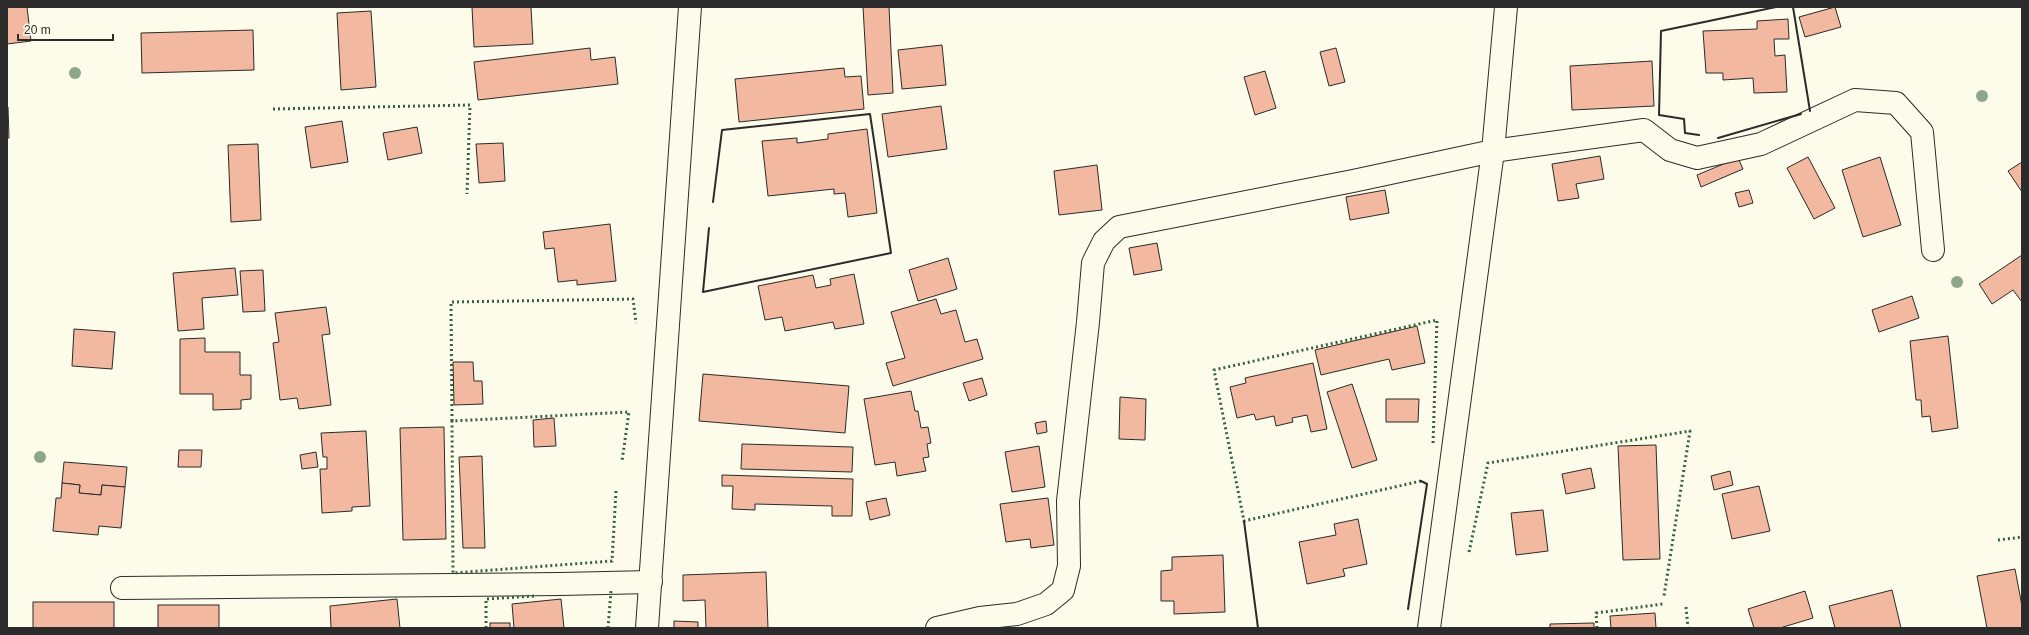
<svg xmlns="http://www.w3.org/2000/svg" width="2029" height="635" viewBox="0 0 2029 635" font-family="Helvetica,sans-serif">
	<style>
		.building { fill: #f2b8a0; stroke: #2b2b2b }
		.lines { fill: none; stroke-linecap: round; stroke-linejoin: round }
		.minor-casing { stroke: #2b2b2b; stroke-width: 24 }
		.minor { stroke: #fdfbea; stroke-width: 22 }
		.hedge { stroke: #34623c; stroke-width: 3; stroke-dasharray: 2 3; stroke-linecap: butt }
		.wall { stroke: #2b2b2b; stroke-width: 2 }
		.tree { fill: #8ea78a }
	</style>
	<rect width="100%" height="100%" fill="#fdfbea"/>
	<!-- building -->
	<g class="building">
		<polygon points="7,7 27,7 31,41 7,44"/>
		<polygon points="472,7 531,7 533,44 474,47"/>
		<polygon points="863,7 889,7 893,93 868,95"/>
		<polygon points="1835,7 1841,27 1805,37 1799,17"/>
		<polygon points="371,11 376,87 341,90 337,13"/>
		<polygon points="1788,19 1789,39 1774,39 1775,56 1785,55 1787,92 1754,93 1753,78 1723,80 1723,73 1706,73 1703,31 1757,29 1757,21"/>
		<polygon points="253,30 254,70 142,73 141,33"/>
		<polygon points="942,45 946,85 902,89 898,50"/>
		<polygon points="590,48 591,60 615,57 618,84 478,100 474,62"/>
		<polygon points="1336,48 1345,82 1329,86 1320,52"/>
		<polygon points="1652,61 1654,106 1572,110 1570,66"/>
		<polygon points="844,68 845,77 861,76 864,109 739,122 735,79"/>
		<polygon points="1265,71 1276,108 1255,115 1244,77"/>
		<polygon points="941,106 947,149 888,157 882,114"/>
		<polygon points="7,107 8,107 9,138 7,138"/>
		<polygon points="342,121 348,162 311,168 305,127"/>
		<polygon points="417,127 422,153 388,160 383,133"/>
		<polygon points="867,129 877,213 848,217 845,193 834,194 834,189 768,196 762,141 797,138 797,143 828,139 828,134"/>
		<polygon points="503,143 505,181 479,183 476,144"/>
		<polygon points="258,144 261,220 231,222 228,145"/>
		<polygon points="1600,156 1604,179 1576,184 1579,198 1558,201 1552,164"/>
		<polygon points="1808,157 1835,208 1814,219 1787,168"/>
		<polygon points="1880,157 1901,225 1863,237 1842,170"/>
		<polygon points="1738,158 1743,169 1701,187 1697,175"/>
		<polygon points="2022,162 2022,192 2008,171"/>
		<polygon points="1097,165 1102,210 1059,215 1054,171"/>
		<polygon points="1385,190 1389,213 1350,220 1346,197"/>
		<polygon points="1749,190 1753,203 1739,207 1735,193"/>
		<polygon points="610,224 616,281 577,285 577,280 558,282 554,248 545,249 543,232"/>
		<polygon points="1157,243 1162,270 1134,275 1129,248"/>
		<polygon points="2022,255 2022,302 2013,290 1992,304 1979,284"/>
		<polygon points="948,258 957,289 918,301 909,270"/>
		<polygon points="235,268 238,295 202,298 204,329 178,331 173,273"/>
		<polygon points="263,270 265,311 243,312 240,271"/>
		<polygon points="854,274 864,324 835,329 833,322 785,331 782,317 765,320 758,286 813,275 816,288 831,285 830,279"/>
		<polygon points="1912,296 1919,318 1879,332 1872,310"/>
		<polygon points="936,299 941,314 956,310 965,342 977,339 983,359 893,386 886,363 905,358 891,312"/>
		<polygon points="326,307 330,334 322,335 331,405 299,409 297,398 280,400 273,343 279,342 275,313"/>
		<polygon points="1417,326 1425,363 1392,370 1389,359 1321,375 1315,350"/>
		<polygon points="74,329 115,332 112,369 72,366"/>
		<polygon points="1948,336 1958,428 1932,432 1930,416 1922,417 1921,400 1916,400 1910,341"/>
		<polygon points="205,338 205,352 240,352 240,375 251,375 251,399 241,400 241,409 213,410 213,394 180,394 180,339"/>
		<polygon points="453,362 473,362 474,381 482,381 483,404 454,405"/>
		<polygon points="1313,363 1327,429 1311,432 1307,415 1292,418 1293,422 1276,426 1274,416 1256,420 1254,414 1237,418 1230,387 1246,383 1245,378"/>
		<polygon points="703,374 849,386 845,433 699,421"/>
		<polygon points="982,378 987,395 969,401 963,383"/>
		<polygon points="1352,384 1377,460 1352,468 1327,392"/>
		<polygon points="911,391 915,411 918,411 921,428 928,427 931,443 927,444 929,457 923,458 926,471 897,476 895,462 875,465 864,399"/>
		<polygon points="1120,397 1146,399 1145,440 1119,439"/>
		<polygon points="1386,399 1419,399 1418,422 1386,422"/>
		<polygon points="554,418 556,446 534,447 533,420"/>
		<polygon points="1046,421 1047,432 1037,434 1035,423"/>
		<polygon points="444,427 446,539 403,540 400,428"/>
		<polygon points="366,431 370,506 352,507 352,511 322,513 320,469 327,469 327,457 323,457 321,433"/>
		<polygon points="742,444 853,447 852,472 741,469"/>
		<polygon points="1656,445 1660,559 1623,560 1618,446"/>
		<polygon points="1039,446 1045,487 1012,492 1005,452"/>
		<polygon points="179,450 202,450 201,467 178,467"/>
		<polygon points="316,452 318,467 302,469 300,455"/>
		<polygon points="482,456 485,548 463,548 459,457"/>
		<polygon points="64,462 127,467 125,487 102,485 101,495 79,493 80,485 62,483"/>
		<polygon points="1591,468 1595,488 1566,494 1562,474"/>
		<polygon points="1730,471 1733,485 1714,490 1711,476"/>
		<polygon points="722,475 853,479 852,516 832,516 832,506 755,504 755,510 732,509 733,486 722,486"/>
		<polygon points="62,483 80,485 79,493 101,495 102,485 125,487 121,528 99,526 98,535 53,531 56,498 61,498"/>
		<polygon points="1759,486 1770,531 1732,539 1722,494"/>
		<polygon points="886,498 890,515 870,520 866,502"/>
		<polygon points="1048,498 1054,545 1031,548 1030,539 1006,542 1000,504"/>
		<polygon points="1543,510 1548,551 1516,555 1511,513"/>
		<polygon points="1358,519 1367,564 1343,569 1345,576 1307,584 1299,542 1336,535 1334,524"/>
		<polygon points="1223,555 1225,612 1174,614 1174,601 1161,601 1161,571 1172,570 1172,557"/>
		<polygon points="2015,569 2022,606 2022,628 1987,628 1977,576"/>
		<polygon points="766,572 768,628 706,628 705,600 683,601 683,575"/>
		<polygon points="1892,590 1901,628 1835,628 1829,606"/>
		<polygon points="1805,591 1813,618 1780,628 1754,628 1748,609"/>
		<polygon points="397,599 400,628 331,628 330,606"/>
		<polygon points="561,599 564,628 514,628 512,604"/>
		<rect x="33" y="602" width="81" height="26"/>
		<rect x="158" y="605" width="61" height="23"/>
		<polygon points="1655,613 1656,628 1611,628 1610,616"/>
		<polygon points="674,621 698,622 698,628 674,628"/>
		<rect x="490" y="623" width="20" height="5"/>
		<polygon points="1594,623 1594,628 1550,628 1550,624"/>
	</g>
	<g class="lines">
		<!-- minor casing -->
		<g class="minor-casing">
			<g id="minor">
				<polyline points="122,588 560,584 651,582"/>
				<polyline points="647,628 690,7"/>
				<polyline points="937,628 980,618 1017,614 1046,604 1063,590 1069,566 1068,501 1088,322 1093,263 1104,241 1119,227 1353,181 1493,151 1644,130 1670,150 1697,158 1761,144 1855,100 1896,103 1922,132 1933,250"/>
				<polyline points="1429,628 1493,151 1506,7"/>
			</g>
		</g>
		<!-- minor -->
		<use href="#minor" class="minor"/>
		<!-- hedge -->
		<g class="hedge">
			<polyline points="273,109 470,105 467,194"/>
			<polyline points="452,421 451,302 633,299 636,323"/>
			<polyline points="1421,481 1244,521 1214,370 1437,320 1433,444"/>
			<polyline points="616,491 612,561 453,573 452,421 629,412 622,461"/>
			<polyline points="1998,540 2022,537"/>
			<polyline points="1469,552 1488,463 1690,431 1664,596"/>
			<polyline points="1686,607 1688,628"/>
			<polyline points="486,628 486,599 534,596"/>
			<polyline points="608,628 611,591"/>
			<polyline points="1597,628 1596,613 1663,604"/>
		</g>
		<!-- wall -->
		<g class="wall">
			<polyline points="1793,7 1810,111"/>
			<polyline points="1699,135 1685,133 1684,119 1659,115 1661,31 1776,7"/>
			<polyline points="1718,138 1801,114"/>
			<polyline points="709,228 703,292 891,253 870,114 722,130 713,202"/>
			<polyline points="1244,521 1258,628"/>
			<polyline points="1408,609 1427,484 1421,481"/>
		</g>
	</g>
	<!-- trees -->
	<g class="tree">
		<circle cx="75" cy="73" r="6"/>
		<circle cx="1982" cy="96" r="6"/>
		<circle cx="1957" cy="282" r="6"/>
		<circle cx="40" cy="457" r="6"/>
	</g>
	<!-- border -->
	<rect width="2029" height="635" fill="none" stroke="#2b2b2b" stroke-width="16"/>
	<!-- scale -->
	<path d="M18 34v6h95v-6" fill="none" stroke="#2b2b2b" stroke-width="2"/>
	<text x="24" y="34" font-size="12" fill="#2b2b2b" stroke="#fdfbea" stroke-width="3" paint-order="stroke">20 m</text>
</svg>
